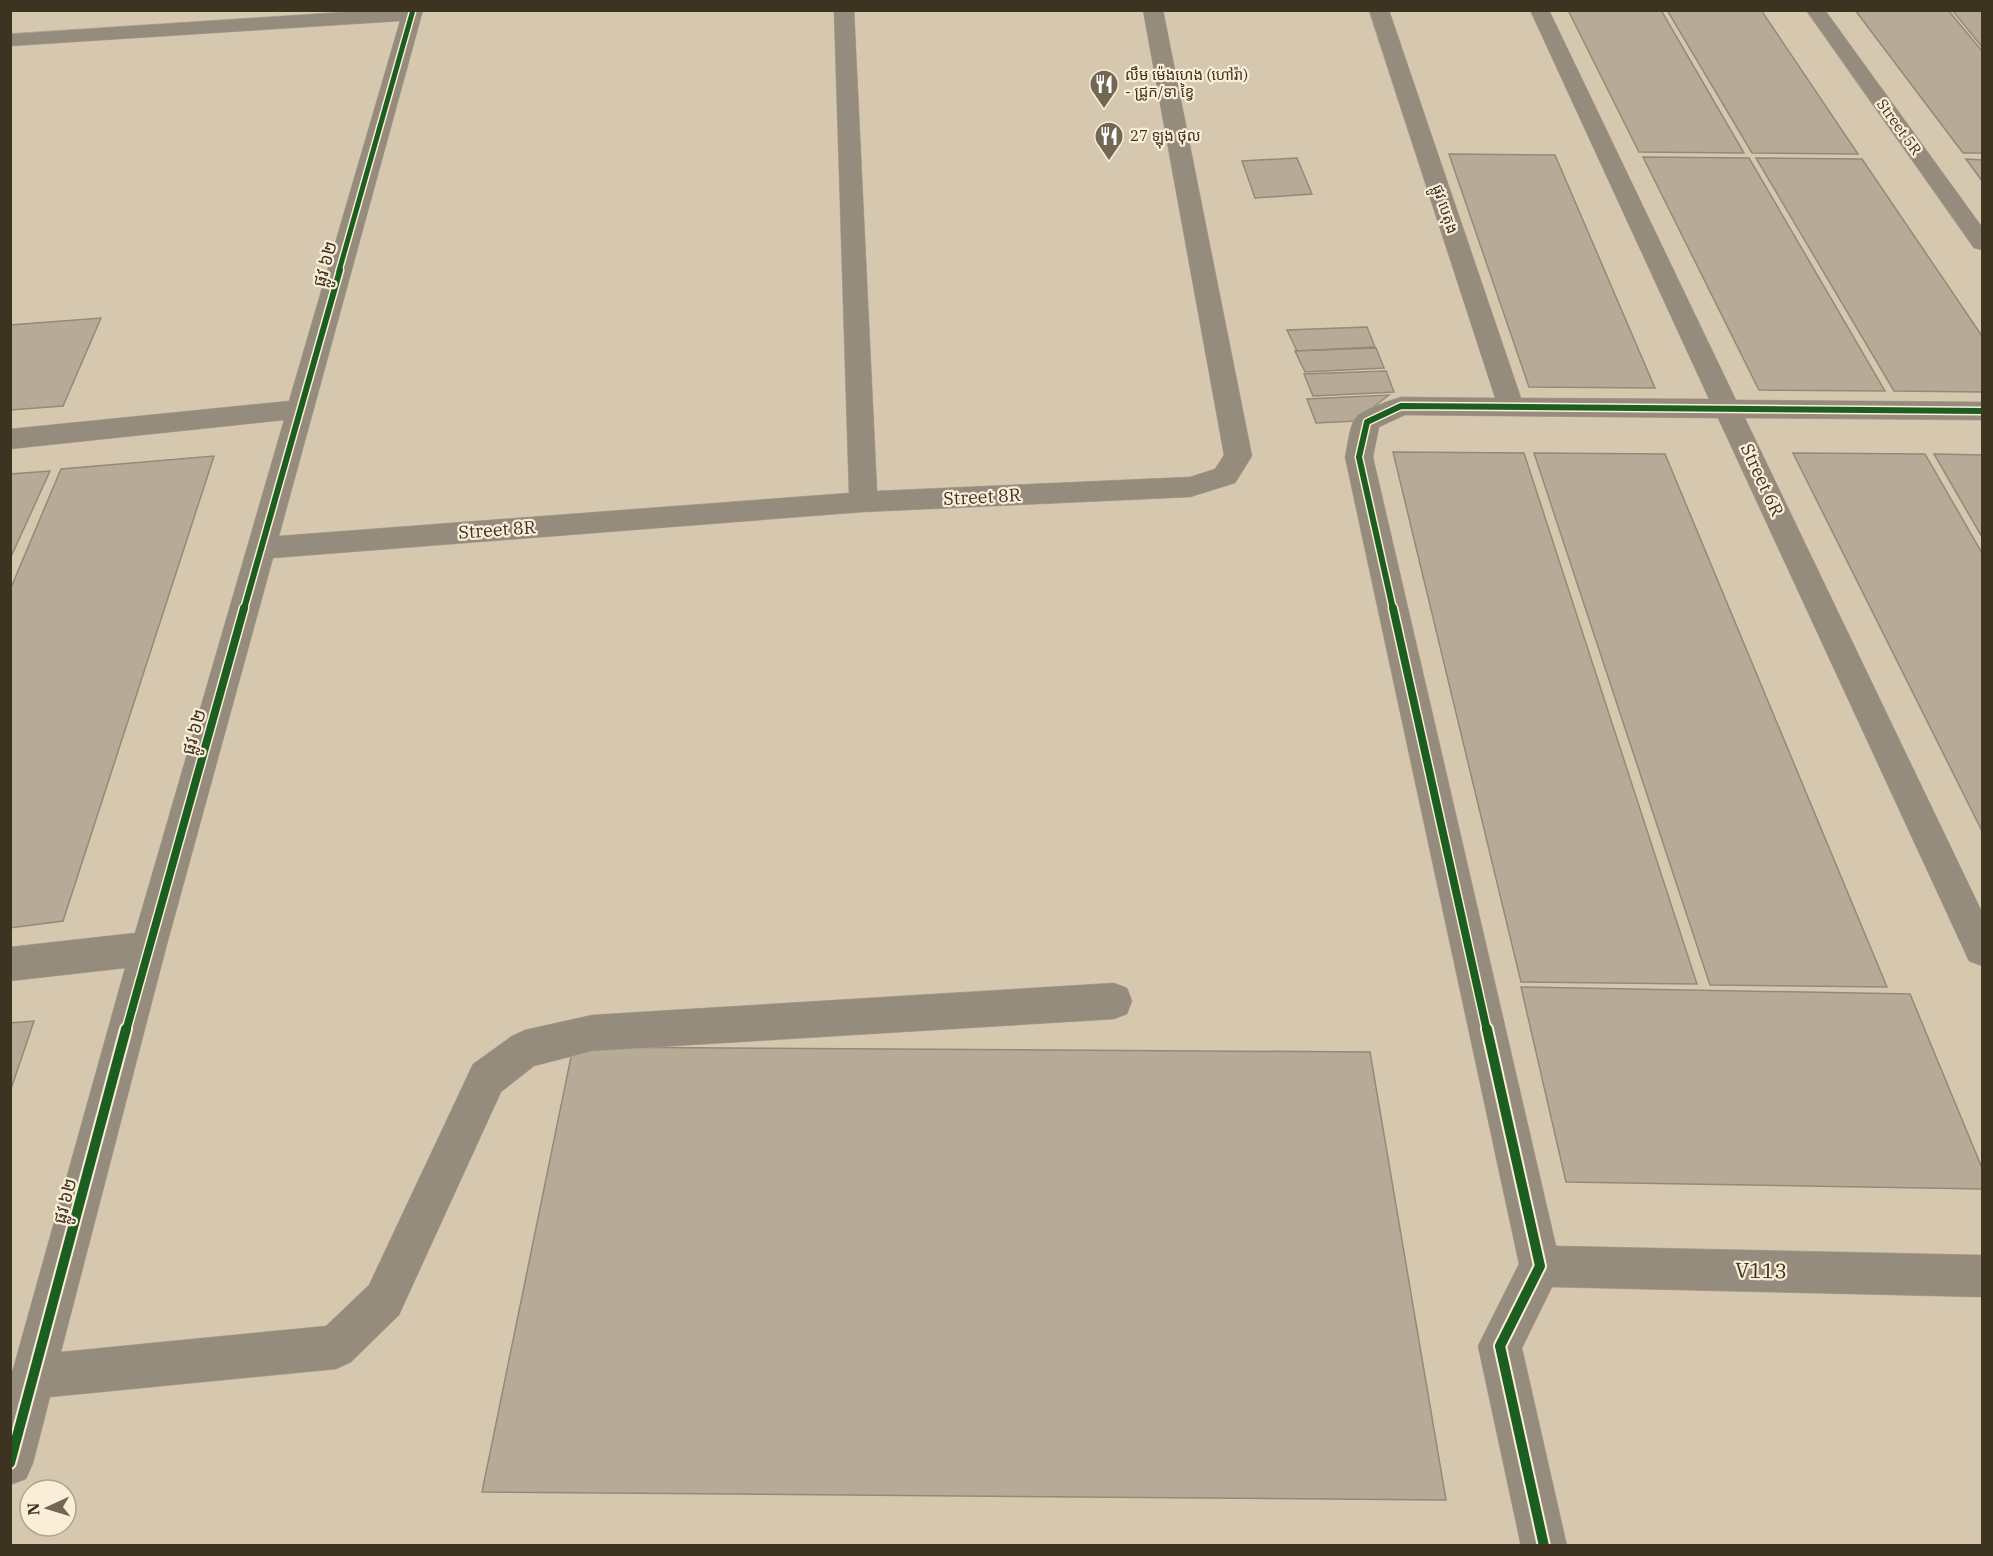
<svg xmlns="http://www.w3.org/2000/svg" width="1993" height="1556" viewBox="0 0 1993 1556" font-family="'IBM Plex Serif','Noto Sans Khmer',serif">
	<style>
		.building { fill: #b7ab98; stroke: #958977; stroke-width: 1.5 }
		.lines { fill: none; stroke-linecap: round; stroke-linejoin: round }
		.minor-casing { stroke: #b1a693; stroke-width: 1 }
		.minor { fill: #968c7d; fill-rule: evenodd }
		.cycleway-far3-casing { stroke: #fbeed8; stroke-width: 8 }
		.cycleway-far2-casing { stroke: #fbeed8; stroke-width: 9 }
		.cycleway-far1-casing { stroke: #fbeed8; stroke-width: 11 }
		.cycleway-casing { stroke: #fbeed8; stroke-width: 14 }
		.cycleway-far3 { stroke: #1b5e20; stroke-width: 5 }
		.cycleway-far2 { stroke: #1b5e20; stroke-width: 6 }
		.cycleway-far1 { stroke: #1b5e20; stroke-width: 8 }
		.cycleway { stroke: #1b5e20; stroke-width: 10 }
		.labels { text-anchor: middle; stroke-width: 4.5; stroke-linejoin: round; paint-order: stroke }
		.far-poi-label { font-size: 15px; fill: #3d3321; stroke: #fbeed8; text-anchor: start }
		.far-street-label { font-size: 15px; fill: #3d3321; stroke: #fbeed8 }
		.street-label { font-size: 18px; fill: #3d3321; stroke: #fbeed8 }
		.near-street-label { font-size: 21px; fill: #3d3321; stroke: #fbeed8 }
	</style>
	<rect width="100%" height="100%" fill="#d6c7af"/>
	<!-- building -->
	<g class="building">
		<polygon points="1568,10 1661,10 1744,153 1639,152"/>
		<polygon points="1667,10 1761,10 1858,154 1752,153"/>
		<polygon points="1855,10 1948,10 1982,51 1982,153 1963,153"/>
		<polygon points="1952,10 1982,10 1982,47"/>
		<polygon points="1449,154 1555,155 1655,388 1529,387"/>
		<polygon points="1643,157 1749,158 1885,391 1759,390"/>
		<polygon points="1297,158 1312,194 1255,198 1242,161"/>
		<polygon points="1756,158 1862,159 1982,336 1982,392 1894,391"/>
		<polygon points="1966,159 1982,160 1982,181"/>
		<polygon points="101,318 63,406 10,410 10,325"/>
		<polygon points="1367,327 1375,347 1297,351 1287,330"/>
		<polygon points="1376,348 1384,368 1305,372 1295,351"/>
		<polygon points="1386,371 1394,392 1313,396 1304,374"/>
		<polygon points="1389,395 1355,421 1316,423 1307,399"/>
		<polygon points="1393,452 1524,453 1697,984 1521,982"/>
		<polygon points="1534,453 1665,454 1887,987 1710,985"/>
		<polygon points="1793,453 1925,454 1982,553 1982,831"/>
		<polygon points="1934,454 1982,455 1982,537"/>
		<polygon points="214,456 63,921 10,928 10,590 61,469"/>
		<polygon points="50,471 10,559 10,474"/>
		<polygon points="1521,987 1910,994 1982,1168 1982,1189 1566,1182"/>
		<polygon points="34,1021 10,1092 10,1023"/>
		<polygon points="573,1047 1370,1052 1446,1500 482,1492"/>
	</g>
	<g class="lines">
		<!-- minor casing -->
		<g class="minor-casing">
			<g id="minor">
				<polygon points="375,10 423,10 279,536 849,493 834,10 854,10 877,491 1190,477 1215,469 1224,455 1143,10 1163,10 1252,456 1235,483 1190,497 863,512 273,558 166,948 61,1352 326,1326 369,1285 473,1064 512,1036 525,1030 592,1015 1114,983 1127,988 1132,1001 1127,1014 1114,1019 592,1051 534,1066 501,1092 399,1315 351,1362 336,1369 50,1397 33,1463 26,1479 10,1485 10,1380 125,968 10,981 10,947 135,933 284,420 10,449 10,429 289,401 400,21 10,46 10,34"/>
				<path d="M1369,10h20l132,388 188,1 -179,-389h19l187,390 246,2v18l-237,-2 237,494v54l-13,-5 -251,-543 -313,-3 -26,12 -6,30 183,789 426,9v42l-430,-10 -30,61 45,198h-46l-43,-200 41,-82 -174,-807c3,-11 4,-33 12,-41 8,-7 34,-16 44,-19l94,1z"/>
				<polygon points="1806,10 1825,10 1982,227 1982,250 1974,248"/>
			</g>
		</g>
		<!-- minor -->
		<use href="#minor" class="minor"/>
		<!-- cycleway-far3 casing -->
		<g class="cycleway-far3-casing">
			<polyline id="cycleway-far3" points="339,271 413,10"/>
		</g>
		<!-- cycleway-far2 casing -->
		<g class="cycleway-far2-casing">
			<g id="cycleway-far2">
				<polyline points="244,609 340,270"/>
				<polyline points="1393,609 1359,457 1367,422 1401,406 1982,411"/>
			</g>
		</g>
		<!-- cycleway-far1 casing -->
		<g class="cycleway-far1-casing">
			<g id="cycleway-far1">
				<polyline points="1393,608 1487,1031"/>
				<polyline points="126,1031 244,608"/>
			</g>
		</g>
		<!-- cycleway casing -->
		<g class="cycleway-casing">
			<g id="cycleway">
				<polyline points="1487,1029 1540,1266 1500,1346 1544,1546"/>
				<polyline points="10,1463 126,1029"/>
			</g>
		</g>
		<!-- cycleway-far3 -->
		<use href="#cycleway-far3" class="cycleway-far3"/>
		<!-- cycleway-far2 -->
		<use href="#cycleway-far2" class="cycleway-far2"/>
		<!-- cycleway-far1 -->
		<use href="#cycleway-far1" class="cycleway-far1"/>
		<!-- cycleway -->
		<use href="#cycleway" class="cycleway"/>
	</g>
	<!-- icons -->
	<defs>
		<g id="restaurant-pin" transform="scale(1.5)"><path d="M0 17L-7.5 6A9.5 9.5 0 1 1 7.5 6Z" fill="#736753" stroke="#fbeed8"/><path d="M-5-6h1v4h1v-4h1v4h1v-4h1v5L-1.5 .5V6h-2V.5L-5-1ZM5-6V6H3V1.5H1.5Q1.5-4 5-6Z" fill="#fff"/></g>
	</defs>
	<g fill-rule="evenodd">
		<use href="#restaurant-pin" x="1104" y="84"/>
		<use href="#restaurant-pin" x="1109" y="136"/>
	</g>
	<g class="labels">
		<!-- far-poi labels -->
		<g class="far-poi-label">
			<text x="1125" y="80">លឹម ម៉េងហេង (ហៅរ៉ា)<tspan x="1125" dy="17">- ជ្រូក/ទា ខ្វៃ</tspan></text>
			<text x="1130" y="141">27 ឡុង ថុល</text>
		</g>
		<!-- far-street labels -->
		<g class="far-street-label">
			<text transform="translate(1899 127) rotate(54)" y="5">Street 5R</text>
			<text transform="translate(1445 209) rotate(72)" y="5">ផ្លូវ បេតុង</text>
		</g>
		<!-- street labels -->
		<g class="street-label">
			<text transform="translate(325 264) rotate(-74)" y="6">ផ្លូវ ៦២</text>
			<text transform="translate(1762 480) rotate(65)" y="6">Street 6R</text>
			<text transform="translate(982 497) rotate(-3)" y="6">Street 8R</text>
			<text transform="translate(497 530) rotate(-4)" y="6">Street 8R</text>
			<text transform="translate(194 732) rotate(-74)" y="6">ផ្លូវ ៦២</text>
			<text transform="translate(65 1201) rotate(-75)" y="6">ផ្លូវ ៦២</text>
		</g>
		<!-- near-street labels -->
		<g class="near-street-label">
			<text transform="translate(1761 1271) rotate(1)" y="7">V113</text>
		</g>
	</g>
	<!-- border -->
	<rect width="1993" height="1556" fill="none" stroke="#3d3321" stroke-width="24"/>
	<!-- north arrow -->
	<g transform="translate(48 1508) rotate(266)"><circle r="28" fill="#fbeed8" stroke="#afa38f" stroke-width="1.5"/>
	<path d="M0-4.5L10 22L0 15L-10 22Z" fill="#736753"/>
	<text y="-9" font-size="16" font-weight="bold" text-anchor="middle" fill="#3d3321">N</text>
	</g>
</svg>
